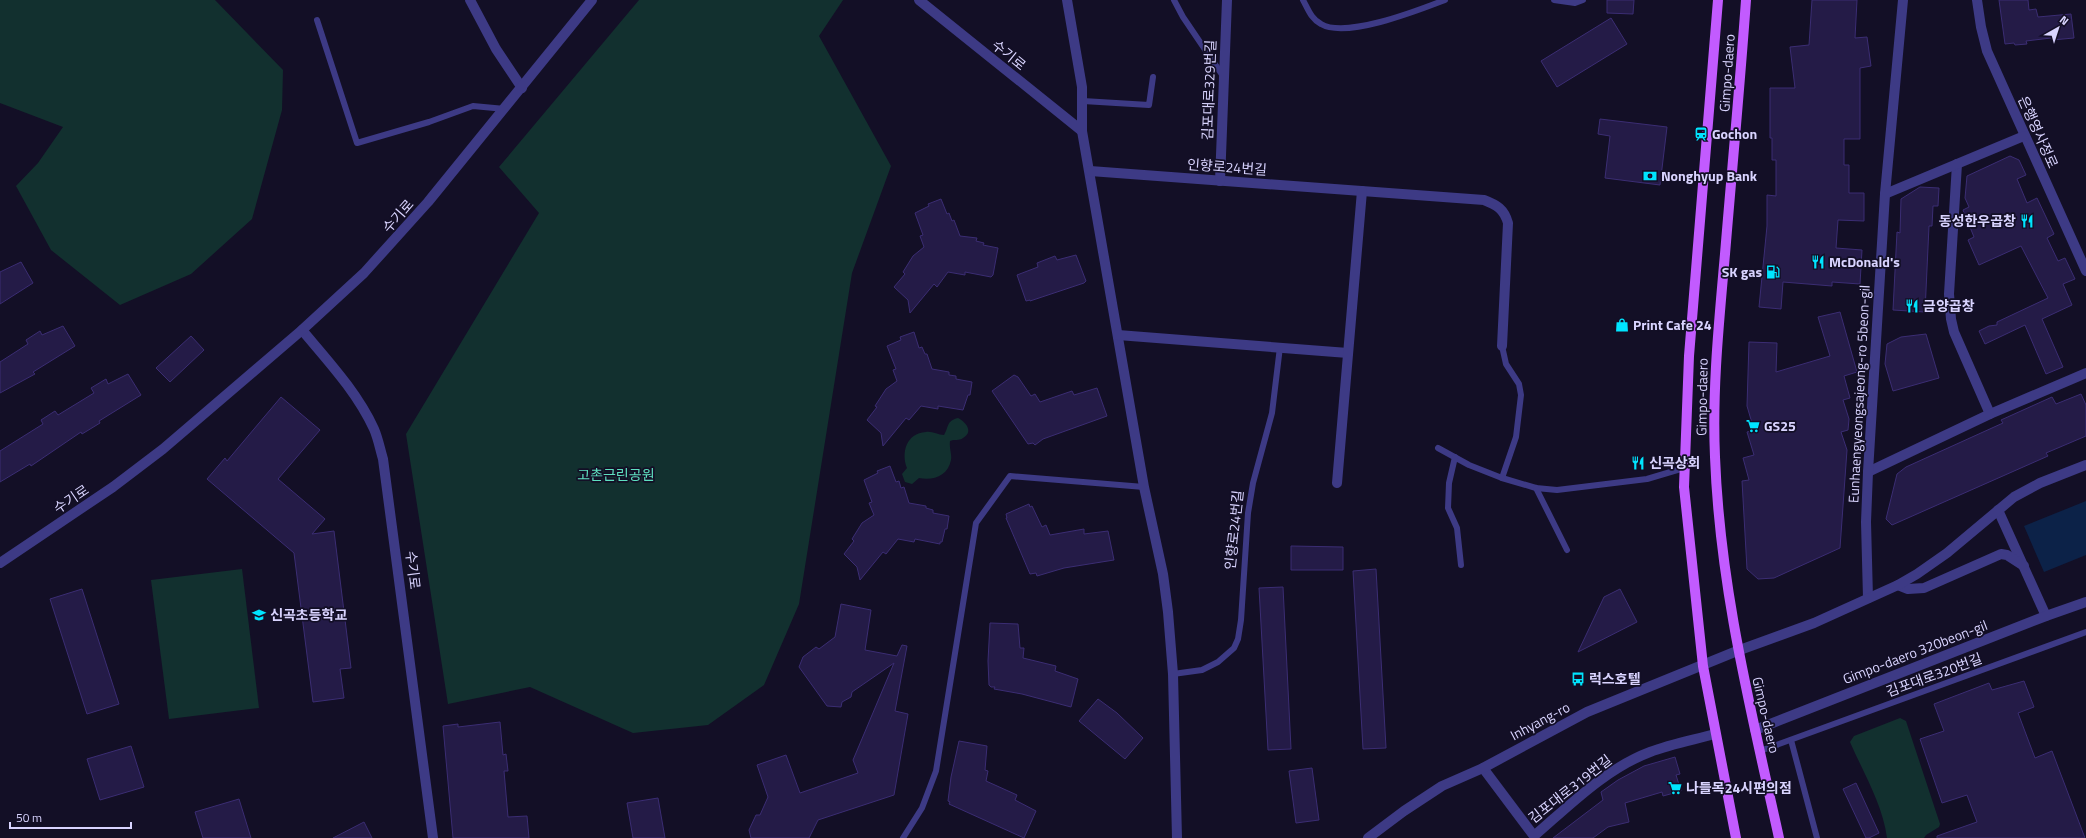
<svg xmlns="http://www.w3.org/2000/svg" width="2086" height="838" viewBox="0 0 2086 838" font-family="'Titillium Web','Noto Sans KR',sans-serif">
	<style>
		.green { fill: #12302f }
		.water { fill: #0c2248 }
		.building { fill: #241b47; stroke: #3b2d73 }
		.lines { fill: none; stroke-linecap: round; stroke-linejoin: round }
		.service { stroke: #3d3a85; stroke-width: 6 }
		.minor { stroke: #3d3a85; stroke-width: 10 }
		.tertiary { stroke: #3d3a85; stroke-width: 10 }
		.primary { stroke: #c25bff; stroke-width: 10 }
		.labels { text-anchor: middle; stroke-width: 3.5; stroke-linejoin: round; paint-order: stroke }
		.street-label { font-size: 14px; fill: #d9d4ff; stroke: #130f26 }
		.poi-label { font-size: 14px; font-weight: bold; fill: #d9d4ff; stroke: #130f26; text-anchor: start }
		.park-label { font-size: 14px; fill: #5fe0c0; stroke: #130f26 }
	</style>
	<rect width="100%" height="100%" fill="#130f26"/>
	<!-- green -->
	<g class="green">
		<polygon points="0,0 215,0 283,70 282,110 252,219 191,274 120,305 51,250 16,186 38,163 63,127 0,103"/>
		<polygon points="639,0 843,0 819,36 891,166 852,273 799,604 764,685 708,725 633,733 530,687 448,704 406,434 539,213 499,167"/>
		<path d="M958,418c8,4 16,14 5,20 -4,3 -9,1 -13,3 -1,7 2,13 1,19 -3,16 -18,21 -32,18l-7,6 -7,-2 -3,-8 5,-6c-6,-15 -1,-35 19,-36 6,-1 12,3 18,3 5,-8 2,-14 14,-17z"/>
		<polygon points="242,569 259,708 169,719 151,580"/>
		<path d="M1900,718l6,3 34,103 -1,3 -13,8 -2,3h-37c-4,-33 -24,-66 -37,-96l4,-6z"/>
	</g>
	<!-- water -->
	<polygon class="water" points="2086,501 2086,555 2044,572 2024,526"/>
	<!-- building -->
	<g class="building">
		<polygon points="1607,0 1634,0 1633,14 1607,13"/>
		<polygon points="1812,0 1857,0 1855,38 1867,37 1871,66 1860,68 1860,139 1844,139 1844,165 1849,165 1849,193 1864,193 1864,221 1838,220 1836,248 1862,250 1860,284 1832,282 1832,286 1783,282 1781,309 1759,307 1767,226 1767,195 1776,196 1776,160 1772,160 1772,138 1770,138 1770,88 1795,88 1790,47 1809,45"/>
		<polygon points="1999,0 2028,0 2029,10 2036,9 2038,17 2071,14 2074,38 2052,40 2051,38 2026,41 2027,44 2015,45 2014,43 2005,44"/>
		<polygon points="1611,18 1627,44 1557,87 1541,61"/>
		<polygon points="1600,119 1667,127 1660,185 1605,178 1610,136 1598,134"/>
		<polygon points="2010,156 2019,160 2026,175 2017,179 2027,203 2037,198 2054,234 2047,238 2058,261 2065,258 2075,279 2063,284 2072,305 2042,319 2063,367 2046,374 2025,325 1985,344 1979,331 1989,326 1997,325 1997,322 2048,298 2021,246 1979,265 1968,240 1974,237 1963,210 1969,207 1965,198 1967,176"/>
		<polygon points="1920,187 1939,188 1938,206 1933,206 1932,226 1929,226 1925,312 1893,310 1897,232 1900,233 1901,199"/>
		<polygon points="941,199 947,214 949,213 952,221 954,220 960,236 977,238 976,241 984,243 983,245 998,248 993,275 991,277 965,272 965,275 948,272 937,287 934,284 910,313 908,300 894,287 905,274 903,272 913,256 924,247 920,236 923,235 915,213 929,206 928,204"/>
		<polygon points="1076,255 1086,281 1084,283 1030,301 1030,300 1026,301 1017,275 1038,267 1037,263 1055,256 1057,260"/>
		<polygon points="21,262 33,283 0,304 0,272"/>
		<polygon points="1840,312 1857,372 1844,376 1850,398 1843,400 1849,419 1848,430 1841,432 1847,450 1840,548 1774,578 1758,579 1747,569 1742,481 1749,480 1743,458 1754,455 1747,432 1754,430 1747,406 1749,342 1777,343 1776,372 1830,356 1818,317"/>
		<polygon points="63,326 75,346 33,372 35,374 0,393 0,362 28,344 26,340 40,331 42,335"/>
		<polygon points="914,332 919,348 922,347 925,354 927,354 932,369 949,372 949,375 956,376 956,379 972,382 970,395 968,395 963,410 938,406 938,409 921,406 909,420 906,418 883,446 881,433 867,420 877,407 875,406 886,389 897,381 893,370 896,369 887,346 901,340 900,337"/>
		<polygon points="1926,334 1939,378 1893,391 1885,364 1887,344 1901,337"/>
		<polygon points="191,336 204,350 170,382 156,368"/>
		<polygon points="128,374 141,395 99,421 100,423 82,434 81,432 31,466 30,464 0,482 0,451 43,424 41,420 55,411 58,415 94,393 91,388 106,379 108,384"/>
		<polygon points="1014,375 1018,377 1031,396 1035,394 1040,402 1072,391 1074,395 1097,388 1107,416 1043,439 1035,445 1033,443 1028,444 992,391"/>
		<polygon points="2081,394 2086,405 2086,436 2046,453 2048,456 1892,525 1886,519 1897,474 1906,467 2003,423 2001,420 2052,397 2056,404"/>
		<polygon points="281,397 320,430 278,479 325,519 312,534 334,531 351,668 340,669 344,698 313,702 294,553 207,479 225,458 227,461"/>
		<polygon points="890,466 896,482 899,481 901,488 904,487 909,503 926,506 926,508 933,510 933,513 949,516 947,529 945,529 942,542 940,542 940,544 915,539 914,542 898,539 886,554 883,552 860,580 857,567 844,554 854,541 852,539 862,523 874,515 869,503 872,502 864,480 878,473 877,471"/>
		<polygon points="1029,504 1030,507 1032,506 1042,527 1046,525 1050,535 1084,529 1084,534 1108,531 1114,560 1064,568 1037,576 1036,573 1030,574 1006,518 1007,518 1006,514"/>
		<polygon points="1291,546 1343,547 1343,570 1291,570"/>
		<polygon points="1376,569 1386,748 1363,749 1353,571"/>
		<polygon points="1283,587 1291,749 1268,750 1259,588"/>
		<polygon points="82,589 119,704 87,714 50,599"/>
		<polygon points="1620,589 1637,622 1578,652 1604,597"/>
		<polygon points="841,604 871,610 865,650 897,656 902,645 907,646 895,711 908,714 894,795 818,820 809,838 751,838 749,830 756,815 760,815 768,797 757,765 786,755 800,793 858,773 853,760 894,663 852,692 851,697 842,702 841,707 827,706 799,667 803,657 816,647 819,649 835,637"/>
		<polygon points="990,623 1018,624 1020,648 1024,648 1023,658 1056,666 1055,671 1078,679 1071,707 1022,694 994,689 995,687 991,687 989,685 988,661"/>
		<polygon points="2024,681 2034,707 2018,713 2035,758 2052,751 2085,838 1937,838 1937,836 1977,822 1967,795 1942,803 1920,739 1944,731 1934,704 1989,683 1992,690"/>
		<polygon points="1098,699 1117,713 1143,738 1125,759 1079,721"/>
		<polygon points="500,722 503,755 506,754 508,771 504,771 508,817 527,816 529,838 453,838 443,726 458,724 458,727"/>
		<polygon points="959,741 987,746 985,770 988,771 986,781 1017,795 1015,800 1036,811 1024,838 949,804 950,802 948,801 951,777"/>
		<polygon points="131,746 144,787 100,800 87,759"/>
		<polygon points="1675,757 1680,774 1676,775 1681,791 1663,796 1662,792 1625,803 1629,822 1608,827 1593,838 1553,838 1603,800 1601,792 1618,780 1644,766"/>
		<polygon points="1312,768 1319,820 1296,823 1289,771"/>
		<polygon points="1856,783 1879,833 1869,838 1866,838 1843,789"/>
		<polygon points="658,798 665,838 633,838 627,803"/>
		<polygon points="239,799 251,838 203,838 195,812"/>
		<polygon points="364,822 372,838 333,838"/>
	</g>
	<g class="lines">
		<!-- service -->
		<g class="service">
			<polyline points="1174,0 1183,17 1223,76"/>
			<path d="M1303,0c5,9 8,19 18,24 25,15 98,-14 124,-24"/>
			<polyline points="1554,0 1575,3 1583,0"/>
			<polyline points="317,20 357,143 429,122 473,106 505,109"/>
			<polyline points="1083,101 1149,105 1153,77"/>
			<polyline points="1502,346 1506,364 1519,384 1521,395 1516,437 1502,478"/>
			<polyline points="1438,448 1469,465 1502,478 1536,488 1557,490 1647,479 1684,468"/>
			<polyline points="1455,457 1449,483 1448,508 1457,528 1461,565"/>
			<polyline points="1536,488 1567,550"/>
			<polyline points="1173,674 1202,670 1218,662 1234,648 1238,639 1241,620 1248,513 1253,483 1272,413 1280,347"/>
			<polyline points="1791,740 1817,838"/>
			<polyline points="1760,751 2086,632"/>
			<polyline points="903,838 922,808 936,771 976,523 1010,476 1144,487"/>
		</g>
		<!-- minor -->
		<g class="minor">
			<polyline points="470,0 496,49 522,88"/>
			<polyline points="919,0 1082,131"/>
			<polyline points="1067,0 1082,87 1082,131 1144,487 1163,574 1168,612 1173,674 1177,838"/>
			<polyline points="1977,0 1981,27 1987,51 2086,271"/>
			<polyline points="1957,164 1949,294 1951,319 1954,332 1990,414"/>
			<path d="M1090,171l394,29c13,5 20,9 24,23l-6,123"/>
			<polyline points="1220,181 1227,0"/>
			<polyline points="1885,194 2024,136"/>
			<path d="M302,330c26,31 55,62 72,99 4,9 6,20 9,30l50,379"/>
			<polyline points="1118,335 1348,353"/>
			<polyline points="1868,472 1990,414 2086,373"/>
			<polyline points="1337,483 1362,191"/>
			<polyline points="1868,598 1866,522 1868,472 1885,194 1903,0"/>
			<path d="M1483,768l51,68c35,-30 71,-67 116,-84 21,-8 43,-12 65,-18"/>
		</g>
		<!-- tertiary -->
		<g class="tertiary">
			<polyline points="1998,510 2046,616"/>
			<polyline points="0,563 113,487 163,449 302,330 364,273 428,202 592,0"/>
			<polyline points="1898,585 1908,589 1924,588 2001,554 2007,555 2024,566"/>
			<polyline points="1755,730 2046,616 2086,602"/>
			<polyline points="1368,838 1404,811 1442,786 1483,768 1587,712 1737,651 1814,623 1898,585 1917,574 1947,553 2014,497 2040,483 2086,465"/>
		</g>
		<!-- primary -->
		<g class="primary">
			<polyline points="1718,0 1689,356 1684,487 1703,666 1736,838"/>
			<path d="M1746,0c-6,85 -14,169 -21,254 -6,68 -13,136 -10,203 5,132 36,253 64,381"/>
		</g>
	</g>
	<!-- icons -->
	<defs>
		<g id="station-bare" transform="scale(1.08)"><path d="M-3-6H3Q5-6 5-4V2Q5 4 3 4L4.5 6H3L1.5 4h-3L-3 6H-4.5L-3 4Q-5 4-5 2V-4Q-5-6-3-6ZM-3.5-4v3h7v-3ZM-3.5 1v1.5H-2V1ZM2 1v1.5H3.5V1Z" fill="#00e5ff" stroke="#130f26" stroke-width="2.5" paint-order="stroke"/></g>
		<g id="bank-bare" transform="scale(1.08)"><path d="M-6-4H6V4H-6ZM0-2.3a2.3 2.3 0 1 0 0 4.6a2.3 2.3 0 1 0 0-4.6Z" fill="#00e5ff" stroke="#130f26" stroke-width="2.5" paint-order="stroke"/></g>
		<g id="restaurant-bare" transform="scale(1.08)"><path d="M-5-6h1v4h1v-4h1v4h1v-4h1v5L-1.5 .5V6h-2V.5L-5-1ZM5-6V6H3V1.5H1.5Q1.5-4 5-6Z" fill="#00e5ff" stroke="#130f26" stroke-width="2.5" paint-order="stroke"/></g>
		<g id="fuel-bare" transform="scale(1.08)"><path d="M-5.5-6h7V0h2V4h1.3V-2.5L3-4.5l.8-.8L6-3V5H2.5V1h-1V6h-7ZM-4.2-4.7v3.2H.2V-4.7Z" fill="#00e5ff" stroke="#130f26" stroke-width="2.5" paint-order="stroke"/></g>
		<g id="shop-bare" transform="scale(1.08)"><path d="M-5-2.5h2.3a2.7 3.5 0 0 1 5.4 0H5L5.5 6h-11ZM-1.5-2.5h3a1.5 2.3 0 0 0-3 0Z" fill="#00e5ff" stroke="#130f26" stroke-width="2.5" paint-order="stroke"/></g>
		<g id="supermarket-bare" transform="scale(1.08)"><path d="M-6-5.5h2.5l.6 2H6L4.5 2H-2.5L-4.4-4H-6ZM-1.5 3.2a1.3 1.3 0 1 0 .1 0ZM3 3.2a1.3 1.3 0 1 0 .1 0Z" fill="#00e5ff" stroke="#130f26" stroke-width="2.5" paint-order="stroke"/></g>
		<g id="school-bare" transform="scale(1.08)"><path d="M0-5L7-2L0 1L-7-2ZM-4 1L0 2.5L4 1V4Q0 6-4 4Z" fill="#00e5ff" stroke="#130f26" stroke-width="2.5" paint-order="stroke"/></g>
		<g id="bus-bare" transform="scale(1.08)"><path d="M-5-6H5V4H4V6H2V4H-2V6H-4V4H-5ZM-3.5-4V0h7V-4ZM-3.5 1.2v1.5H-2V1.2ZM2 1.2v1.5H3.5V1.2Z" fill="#00e5ff" stroke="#130f26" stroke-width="2.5" paint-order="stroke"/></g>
	</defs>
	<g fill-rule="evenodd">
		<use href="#station-bare" x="1701" y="134"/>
		<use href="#bank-bare" x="1650" y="176"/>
		<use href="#restaurant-bare" x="2027" y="221"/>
		<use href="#restaurant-bare" x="1818" y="262"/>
		<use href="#fuel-bare" x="1773" y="272"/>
		<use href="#restaurant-bare" x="1912" y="306"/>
		<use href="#shop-bare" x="1622" y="325"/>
		<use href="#supermarket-bare" x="1753" y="426"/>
		<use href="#restaurant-bare" x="1638" y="463"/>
		<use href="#school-bare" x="259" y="615"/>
		<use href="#bus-bare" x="1578" y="679"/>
		<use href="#supermarket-bare" x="1675" y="788"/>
	</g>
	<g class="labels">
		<!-- street labels -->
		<g class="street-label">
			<text transform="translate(1009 55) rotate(39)" y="5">수기로</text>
			<text transform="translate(1727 73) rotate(-86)" y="5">Gimpo-daero</text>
			<text transform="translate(1209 90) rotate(-88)" y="5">김포대로329번길</text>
			<text transform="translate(2038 132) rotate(66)" y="5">은행영사정로</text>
			<text transform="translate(1227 167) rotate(4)" y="5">인향로24번길</text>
			<text transform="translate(398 216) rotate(-49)" y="5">수기로</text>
			<text transform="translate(1859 394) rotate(-87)" y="5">Eunhaengyeongsajeong-ro 5beon-gil</text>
			<text transform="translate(1702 397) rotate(-89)" y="5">Gimpo-daero</text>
			<text transform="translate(71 499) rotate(-34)" y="5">수기로</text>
			<text transform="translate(1234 530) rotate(-84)" y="5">인향로24번길</text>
			<text transform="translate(413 570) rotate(83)" y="5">수기로</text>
			<text transform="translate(1915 652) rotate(-21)" y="5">Gimpo-daero 320beon-gil</text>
			<text transform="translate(1934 675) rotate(-20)" y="5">김포대로320번길</text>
			<text transform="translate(1766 715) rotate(77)" y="5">Gimpo-daero</text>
			<text transform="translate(1540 721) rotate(-28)" y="5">Inhyang-ro</text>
			<text transform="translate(1570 789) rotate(-38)" y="5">김포대로319번길</text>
		</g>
		<!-- poi labels -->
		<g class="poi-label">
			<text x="1712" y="139">Gochon</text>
			<text x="1661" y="181">Nonghyup Bank</text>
			<text x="2016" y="226" text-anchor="end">동성한우곱창</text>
			<text x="1829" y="267">McDonald's</text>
			<text x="1762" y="277" text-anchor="end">SK gas</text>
			<text x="1923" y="311">금양곱창</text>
			<text x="1633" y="330">Print Cafe 24</text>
			<text x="1764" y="431">GS25</text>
			<text x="1649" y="468">신곡상회</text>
			<text x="270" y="620">신곡초등학교</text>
			<text x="1589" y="684">럭스호텔</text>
			<text x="1686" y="793">나들목24시편의점</text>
		</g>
		<!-- park labels -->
		<g class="park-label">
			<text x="616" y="480">고촌근린공원</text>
		</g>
	</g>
	<!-- north arrow -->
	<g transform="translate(2058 28) rotate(39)" stroke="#130f26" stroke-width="3" paint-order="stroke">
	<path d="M0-3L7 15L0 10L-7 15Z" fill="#d9d4ff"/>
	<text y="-6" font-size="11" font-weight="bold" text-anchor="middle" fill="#d9d4ff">N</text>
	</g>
	<!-- scale -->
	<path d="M10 822v6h121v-6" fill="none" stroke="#d9d4ff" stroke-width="2"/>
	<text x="16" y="822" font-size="12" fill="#d9d4ff" stroke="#130f26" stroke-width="3" paint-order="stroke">50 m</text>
</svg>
